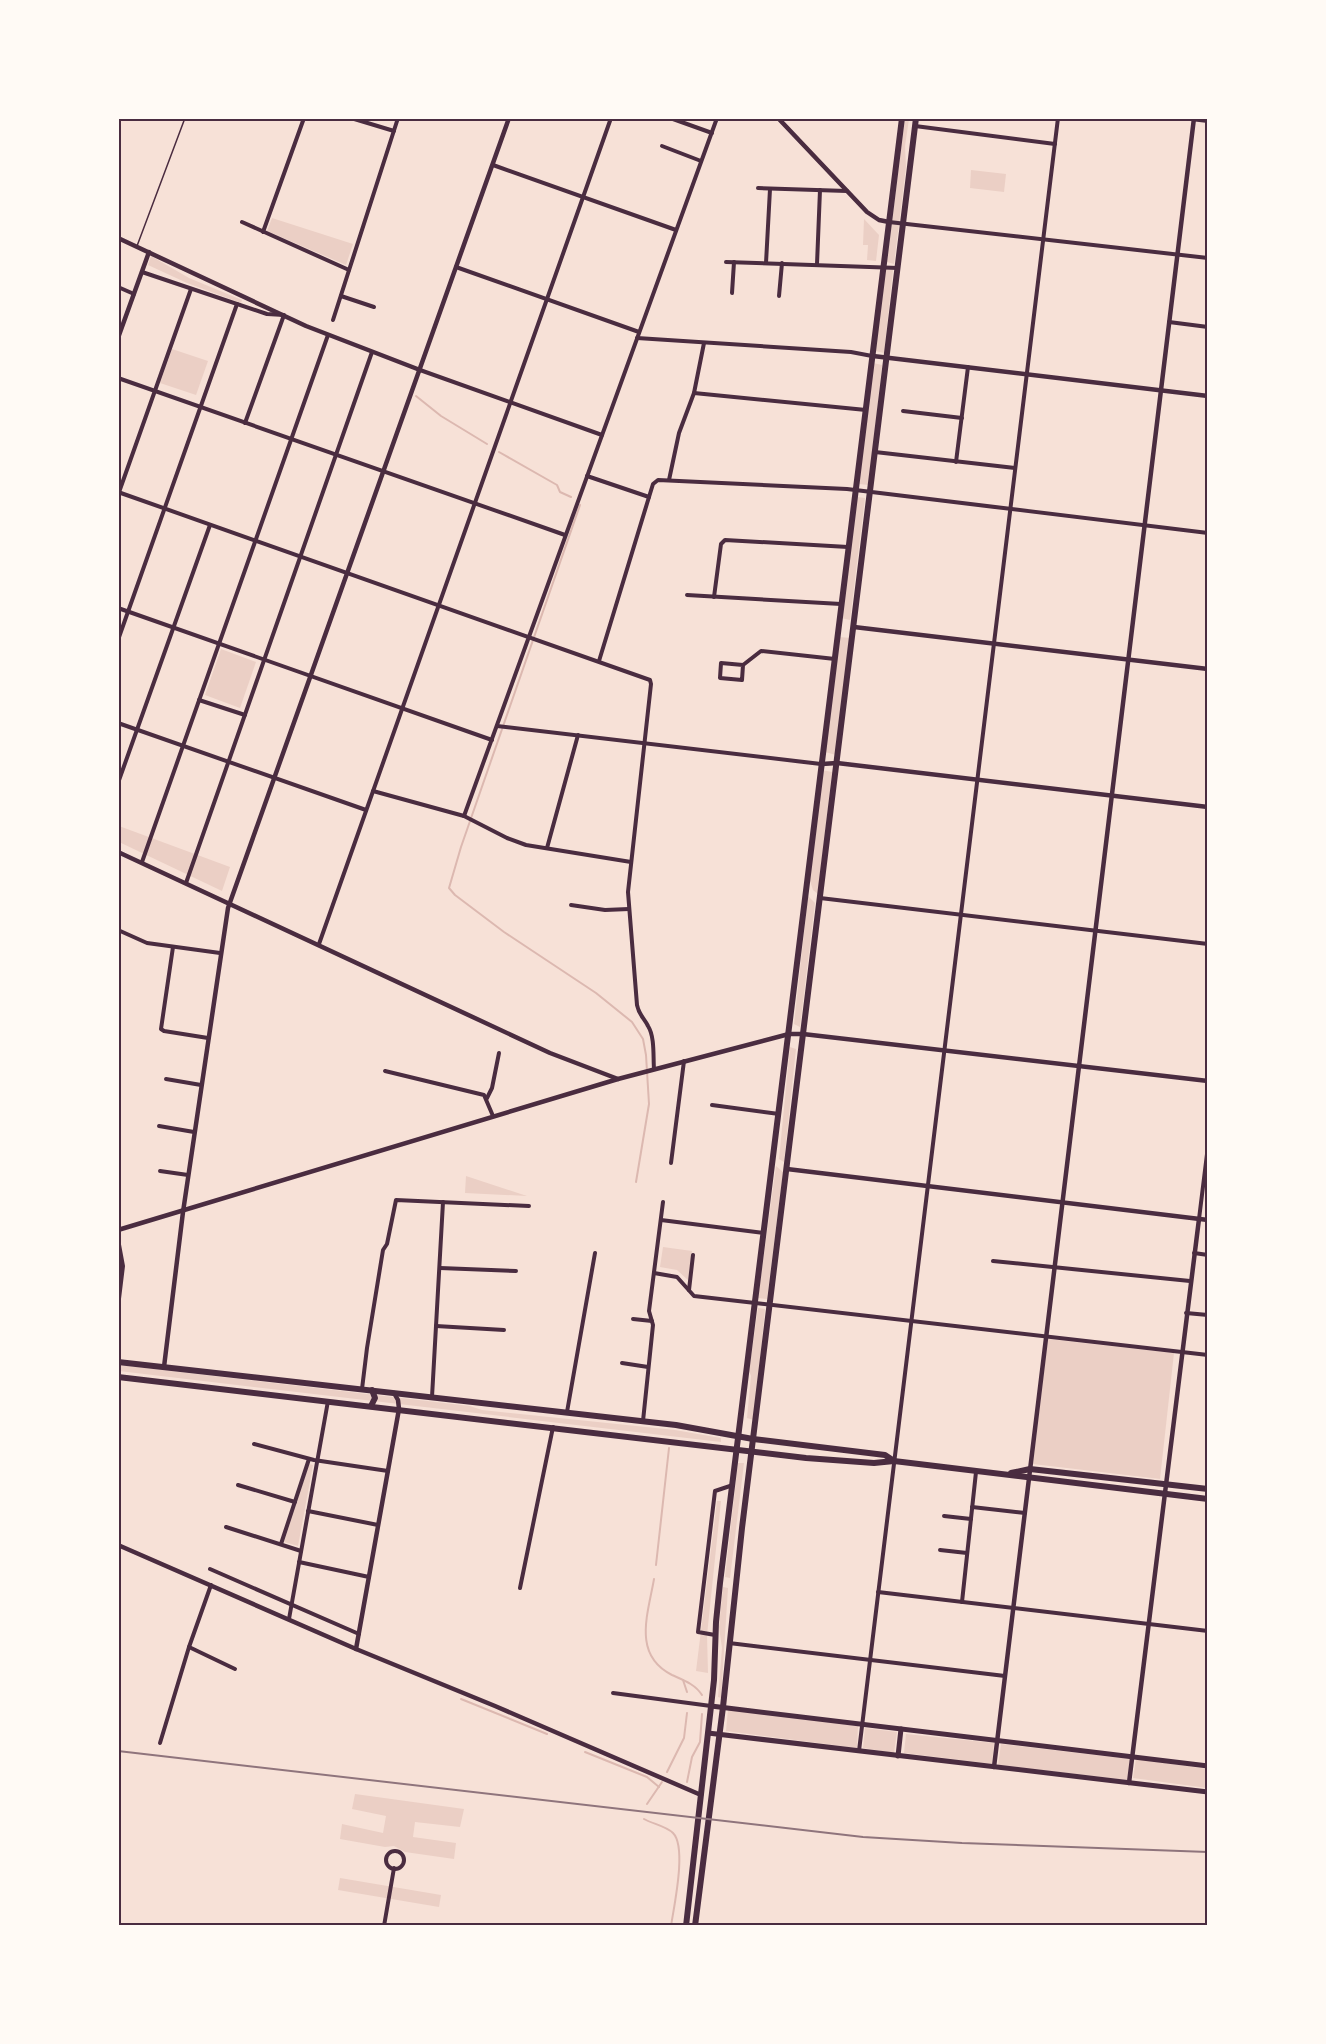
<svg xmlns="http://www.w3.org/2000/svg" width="1326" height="2044" viewBox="0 0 1326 2044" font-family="'Alegreya Sans',sans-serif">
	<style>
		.green { fill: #ebcfc5 }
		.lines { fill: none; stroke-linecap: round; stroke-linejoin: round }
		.stream { stroke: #dcb8b0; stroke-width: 2 }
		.service { stroke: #4a2c40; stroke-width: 1.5 }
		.minor { stroke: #4a2c40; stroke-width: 4 }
		.tertiary { stroke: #4a2c40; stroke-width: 4.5 }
		.secondary { stroke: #4a2c40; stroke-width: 5 }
		.primary { stroke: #4a2c40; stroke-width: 6 }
		.rail { stroke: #8f747c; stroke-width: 2 }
		.neatline { fill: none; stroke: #4a2c40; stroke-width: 2 }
	</style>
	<rect width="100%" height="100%" fill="#f7e1d7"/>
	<!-- green -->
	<g class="green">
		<polygon points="905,119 909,119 905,146 906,167 894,264 887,262"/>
		<polygon points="971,170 1006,174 1004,192 970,188"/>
		<polygon points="272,218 353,244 346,265 267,231"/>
		<polygon points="864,219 879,235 876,261 867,260 868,245 863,245"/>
		<polygon points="151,256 189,278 242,300 241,303 187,283 148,265"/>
		<polygon points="884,269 893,270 884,353 875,351"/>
		<polygon points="172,349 208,361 196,395 160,383"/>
		<polygon points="873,363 882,365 869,485 859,484"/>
		<polygon points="857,497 865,498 850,620 841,618"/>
		<polygon points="839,637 851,638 836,755 825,752"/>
		<polygon points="221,649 256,662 240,708 205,695"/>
		<polygon points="822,770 832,772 818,894 813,890 810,881"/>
		<polygon points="119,826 230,867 222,891 119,842"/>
		<polygon points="808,896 815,903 800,1027 794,1024"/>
		<polygon points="790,1047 796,1049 784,1162 779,1159"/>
		<polygon points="776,1166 783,1172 767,1299 758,1298"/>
		<polygon points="466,1176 527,1196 528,1196 465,1193"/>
		<polygon points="663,1247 692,1251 688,1280 677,1270 660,1267"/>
		<polygon points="758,1308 765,1309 754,1420 747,1418 751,1376 749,1371"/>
		<polygon points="1048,1339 1174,1353 1160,1479 1033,1464"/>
		<polygon points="119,1365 470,1406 482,1410 675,1430 721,1438 721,1442 119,1371"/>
		<polygon points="738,1463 744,1463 730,1578 725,1577"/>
		<polygon points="309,1464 313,1465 298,1546 284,1542"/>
		<polygon points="717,1501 721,1501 707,1635 708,1673 696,1671"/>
		<polygon points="723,1587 728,1588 721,1698 718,1697 722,1648 719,1627"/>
		<polygon points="728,1709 858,1726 857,1748 726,1731"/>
		<polygon points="865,1728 897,1732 894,1753 863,1748"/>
		<polygon points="906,1734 994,1743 992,1764 904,1753"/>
		<polygon points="1001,1744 1130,1759 1128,1780 998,1765"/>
		<polygon points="1136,1759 1207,1769 1207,1788 1133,1778"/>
		<polygon points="355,1794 464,1809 460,1827 415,1822 413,1837 456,1843 454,1859 405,1852 394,1846 385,1847 340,1839 342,1824 383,1833 386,1816 352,1809"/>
		<polygon points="340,1878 441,1895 439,1907 338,1890"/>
	</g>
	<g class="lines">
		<!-- stream -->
		<g class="stream">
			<polyline points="416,396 441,416 487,444"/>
			<polyline points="499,452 557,485 560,492 571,497"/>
			<polyline points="580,505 461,847 449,888 455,895 504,932 596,993 632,1022 643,1039 646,1055 649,1104 636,1182"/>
			<polyline points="656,1565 669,1448"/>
			<path d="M654,1579c-6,35 -22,76 18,96 11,5 23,9 30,20"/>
			<polyline points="683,1680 687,1692"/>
			<polyline points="461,1699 547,1734"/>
			<polyline points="585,1752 647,1777 659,1787"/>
			<polyline points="667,1772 684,1738 687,1713"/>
			<polyline points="687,1782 692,1757 700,1742 702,1714"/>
			<polyline points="647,1804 662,1782"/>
			<path d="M644,1819c9,5 22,7 29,14 14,14 1,73 -2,93"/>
		</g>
		<!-- service -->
		<polyline class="service" points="137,246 185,118"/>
		<!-- minor -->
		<g class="minor">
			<polyline points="351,118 394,131"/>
			<polyline points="673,119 712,133"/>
			<polyline points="915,126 1055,144"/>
			<polyline points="662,146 701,161"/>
			<polyline points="493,165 676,230"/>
			<polyline points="758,188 847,191"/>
			<polyline points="242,222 349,270"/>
			<polyline points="889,222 1208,258"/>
			<polyline points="263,232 304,118"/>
			<polyline points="726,262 898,268"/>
			<polyline points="766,263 770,189"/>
			<polyline points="817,264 820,190"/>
			<polyline points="456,267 639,332"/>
			<polyline points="142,272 267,314 284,315 245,423"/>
			<polyline points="118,287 134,294"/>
			<polyline points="732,293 734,262"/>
			<polyline points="341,296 374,307"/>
			<polyline points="779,296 782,263"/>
			<polyline points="333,320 398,118"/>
			<polyline points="1169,322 1208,327"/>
			<polyline points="637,338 851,352 872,356"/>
			<polyline points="420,370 602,435"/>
			<polyline points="118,378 565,535"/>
			<polyline points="694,393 866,410"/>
			<polyline points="903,411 962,418"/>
			<polyline points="875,452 1015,468"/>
			<polyline points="956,462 968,367"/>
			<polyline points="587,476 649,497"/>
			<polyline points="669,480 679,433 694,393 704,343"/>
			<path d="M118,492l532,188 1,4 -23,208 9,113c2,10 7,13 11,21 7,11 5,31 6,43"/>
			<polyline points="118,495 191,289"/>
			<polyline points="687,595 841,604"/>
			<polyline points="714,597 721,544 725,540 848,547"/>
			<polyline points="118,608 492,740"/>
			<polyline points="118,640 237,304"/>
			<polyline points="599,661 649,497 653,484 658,480 847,489 1208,533"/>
			<polyline points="743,665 742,680 720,678 721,663 743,665 761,651 835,659"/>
			<polyline points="199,700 245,715"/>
			<polyline points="118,723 366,810"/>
			<polyline points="497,726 821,764"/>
			<polyline points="118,783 210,525"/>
			<polyline points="373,791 464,816 507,838 526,845 631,862"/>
			<polyline points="464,816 717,118"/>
			<polyline points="547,848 578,735"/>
			<polyline points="142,862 328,335"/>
			<polyline points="186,883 372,352"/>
			<polyline points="820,898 1208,944"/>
			<polyline points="571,905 605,910 629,909"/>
			<polyline points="118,930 147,943 220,953"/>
			<polyline points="319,944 611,118"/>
			<polyline points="173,947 161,1029 164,1031 208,1038"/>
			<polyline points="385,1071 484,1095 493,1116"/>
			<polyline points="166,1079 201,1085"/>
			<polyline points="487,1098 492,1088 499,1053"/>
			<polyline points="712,1105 779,1114"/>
			<polyline points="159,1126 194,1132"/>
			<polyline points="671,1163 684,1061"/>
			<polyline points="160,1171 188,1175"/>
			<polyline points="1199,1219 1208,1146"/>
			<polyline points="661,1220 764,1233"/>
			<polyline points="118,1239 123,1266 118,1307"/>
			<polyline points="1194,1253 1208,1255"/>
			<polyline points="993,1261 1190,1281"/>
			<polyline points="440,1268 516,1271"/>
			<polyline points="654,1273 677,1277 694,1296 1208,1355"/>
			<polyline points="689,1290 693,1255"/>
			<polyline points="1186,1313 1208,1315"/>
			<polyline points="633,1319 652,1321"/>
			<polyline points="436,1326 504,1330"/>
			<polyline points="622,1363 648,1367"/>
			<polyline points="362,1389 367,1348 383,1250 387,1244 396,1200 529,1206"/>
			<polyline points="432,1397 443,1202"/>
			<polyline points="567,1412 595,1253"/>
			<polyline points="643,1421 653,1325 649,1311 663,1202"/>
			<polyline points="254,1444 314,1460 388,1471"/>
			<polyline points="238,1485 295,1502"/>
			<polyline points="972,1507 1025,1513"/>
			<polyline points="308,1511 378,1525"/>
			<polyline points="944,1516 971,1519"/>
			<polyline points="226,1527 301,1551"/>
			<polyline points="281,1544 309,1459"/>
			<polyline points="940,1550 967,1553"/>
			<polyline points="299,1562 369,1577"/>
			<polyline points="210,1569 359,1634"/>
			<polyline points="520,1588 553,1427"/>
			<polyline points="878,1592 1208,1631"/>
			<polyline points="962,1602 976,1472"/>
			<polyline points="289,1619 328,1401"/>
			<polyline points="715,1635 698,1632 715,1491 733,1485"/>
			<polyline points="729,1643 1005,1676"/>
			<polyline points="189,1647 235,1669"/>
			<polyline points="613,1693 711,1706"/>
			<polyline points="160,1743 189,1647 211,1585"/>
			<polyline points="859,1751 1058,118"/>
			<circle cx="395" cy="1860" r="9"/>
			<polyline points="384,1926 394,1868"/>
		</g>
		<!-- tertiary -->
		<g class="tertiary">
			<polyline points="778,118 867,212 879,220 889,222"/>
			<polyline points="118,238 306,326 420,370"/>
			<polyline points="118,338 149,252"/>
			<polyline points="873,356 1208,396"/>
			<polyline points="854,627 1208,669"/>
			<polyline points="822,764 837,763 1208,807"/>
			<polyline points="118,852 550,1053 618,1079"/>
			<polyline points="787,1169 1208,1220"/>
			<polyline points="118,1230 618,1079 789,1034 803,1034 1208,1081"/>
			<polyline points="164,1367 183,1212 228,908 509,118"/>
			<polyline points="118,1545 356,1649 495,1706 701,1795"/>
			<polyline points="356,1649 399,1409 398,1400 394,1393"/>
			<polyline points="994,1767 1194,118"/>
			<polyline points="1129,1783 1199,1219"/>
		</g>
		<!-- secondary -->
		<g class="secondary">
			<polyline points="711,1706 1208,1766"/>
			<polyline points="708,1733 1208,1792"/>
			<polyline points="898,1756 901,1729"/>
		</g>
		<!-- primary -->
		<g class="primary">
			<polyline points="1191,118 1208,120"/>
			<polyline points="118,1362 676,1425 753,1439 885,1455 894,1461"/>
			<polyline points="118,1377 806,1458 874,1463 894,1461 1208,1499"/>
			<polyline points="371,1406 375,1398 372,1390"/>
			<polyline points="1011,1473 1030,1469 1208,1489"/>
			<polyline points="686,1926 714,1680 716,1622 720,1583 902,118"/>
			<polyline points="695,1926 723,1707 742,1528 916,118"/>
		</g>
		<!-- rail -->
		<polyline class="rail" points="118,1751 863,1837 962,1843 1208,1852"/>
	</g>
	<!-- border -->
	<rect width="1326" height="2044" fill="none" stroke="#fffaf5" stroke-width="240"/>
	<rect x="120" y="120" width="1086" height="1804" class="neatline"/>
</svg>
